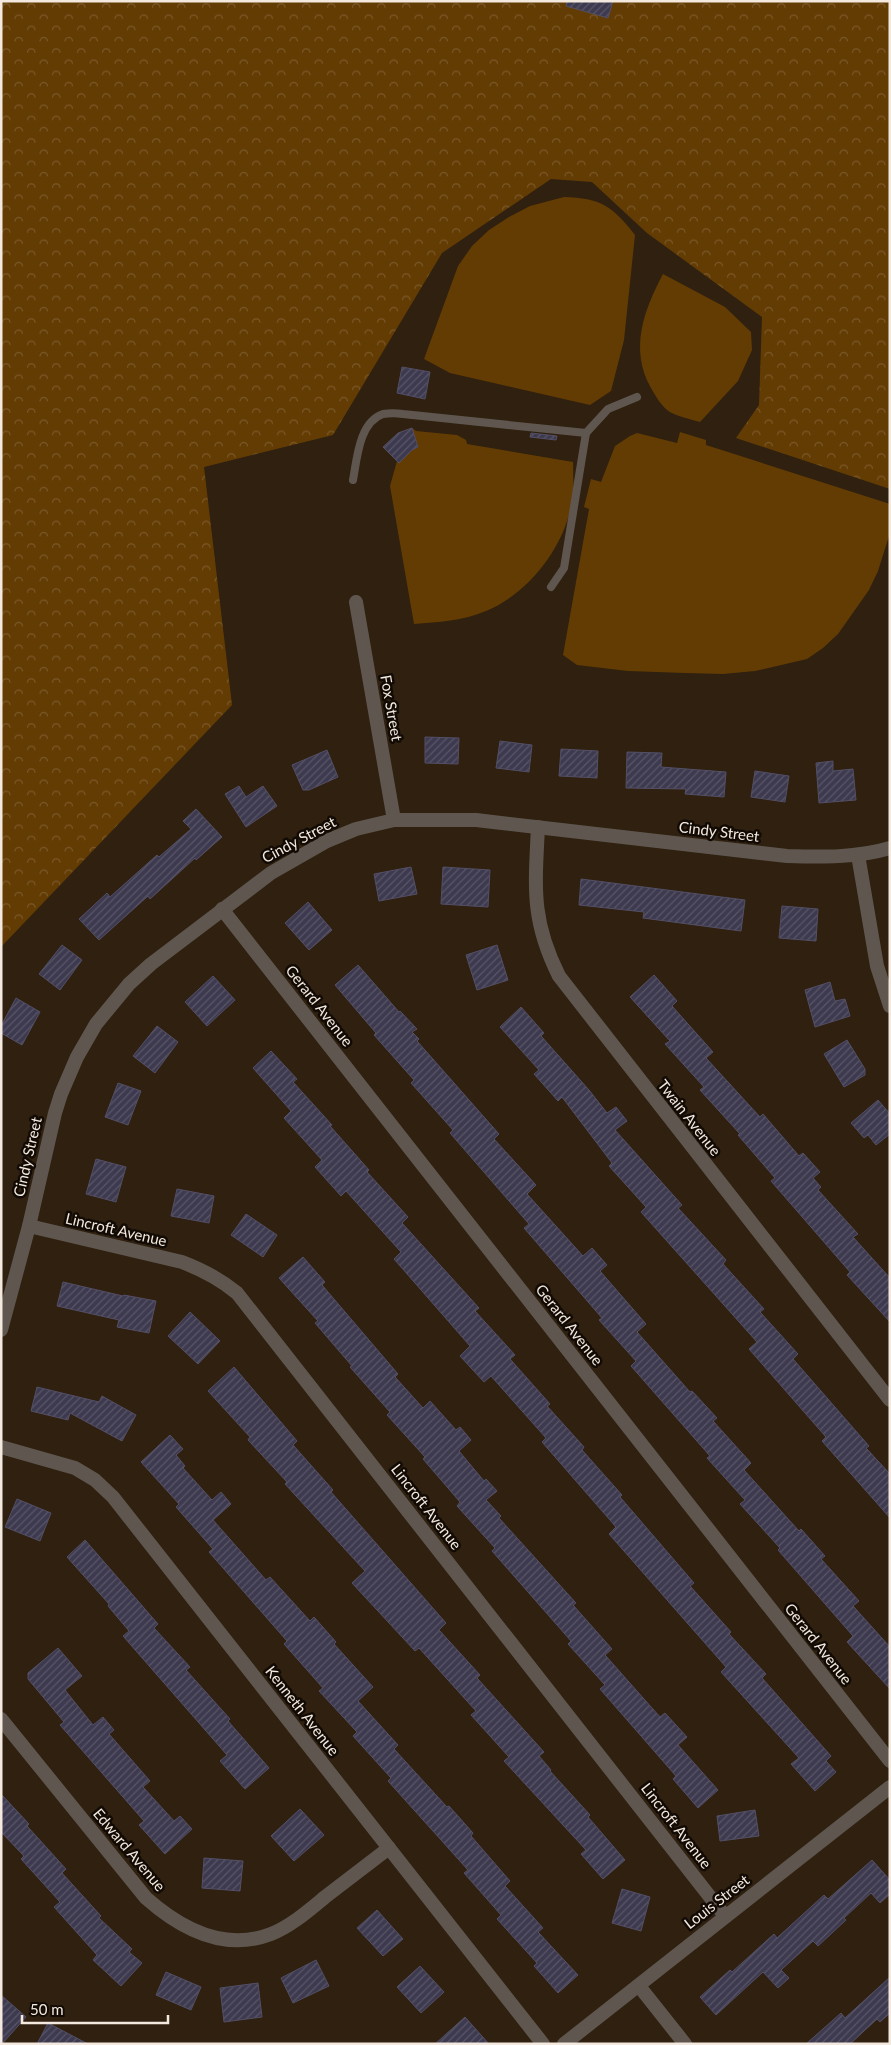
<svg xmlns="http://www.w3.org/2000/svg" width="891" height="2045" viewBox="0 0 891 2045" font-family="Lato,sans-serif">
	<style>
		.forest { fill: url(#forest-crowns) }
		.pitch { fill: #633c04 }
		.building { fill: url(#building-hatch); stroke: #534f66 }
		.lines { fill: none; stroke-linecap: round; stroke-linejoin: round }
		.service { stroke: #5f574f; stroke-width: 8 }
		.minor { stroke: #5f574f; stroke-width: 14 }
		.labels { text-anchor: middle; stroke-width: 5; stroke-linejoin: round; paint-order: stroke }
		.street-label { font-size: 15px; fill: #f4e9de; stroke: #120b05 }
	</style>
	<defs>
		<pattern id="forest-crowns" width="20" height="18" patternUnits="userSpaceOnUse" patternTransform="scale(1.25)"><rect width="20" height="18" fill="#633c04"/><path d="M2 6a3 3 0 1 1 6 0M12 15a3 3 0 1 1 6 0" fill="none" stroke="#7a5828"/></pattern>
		<pattern id="building-hatch" width="6" height="6" patternUnits="userSpaceOnUse" patternTransform="scale(1.25)"><rect width="6" height="6" fill="#3d394f"/><path d="M-1 1l2-2M0 6l6-6M5 7l2-2" fill="none" stroke="#5a5668"/></pattern>
	</defs>
	<rect width="100%" height="100%" fill="#2f200f"/>
	<!-- forest -->
	<polygon class="forest" points="1,1 890,1 890,489 736,438 759,405 762,317 647,233 592,182 551,179 442,253 333,435 204,467 232,705 1,947"/>
	<!-- pitch -->
	<g class="pitch">
		<path d="M564,197c37,1 48,9 71,38l-11,105 -13,51 -21,14 -140,-32 -26,-14 34,-93 14,-20 17,-16 20,-13 21,-11z"/>
		<path d="M663,274l62,33 26,25 1,18 -14,31 -38,41c-10,-3 -21,-5 -30,-10 -8,-5 -14,-15 -19,-24 -22,-39 -7,-78 12,-114z"/>
		<path d="M412,428l4,3 41,4 9,5 1,4 106,18c0,11 1,23 0,34 -6,48 -43,97 -87,115 -23,10 -48,11 -72,13l-24,-138 7,-25 2,2 13,-13 6,-3z"/>
		<polygon points="680,432 706,440 706,445 890,504 890,533 878,571 869,590 838,634 823,648 807,659 755,671 723,674 685,673 628,671 577,665 563,655 589,509 584,507 591,479 601,482 615,446 630,436 637,433 677,443"/>
	</g>
	<!-- building -->
	<g class="building">
		<polygon points="567,1 613,1 608,18 566,6"/>
		<polygon points="402,367 430,372 425,399 397,393"/>
		<polygon points="412,428 418,447 412,450 399,463 383,447 398,433"/>
		<polygon points="531,433 557,436 556,440 530,437"/>
		<polygon points="425,737 459,738 458,764 425,763"/>
		<polygon points="500,741 532,745 529,772 496,768"/>
		<polygon points="561,749 598,751 597,778 559,776"/>
		<polygon points="327,750 338,777 309,790 303,790 292,765"/>
		<polygon points="627,752 662,753 661,767 726,772 724,797 685,794 686,789 626,788"/>
		<polygon points="833,761 833,771 853,769 856,800 819,803 816,763"/>
		<polygon points="755,771 789,776 785,802 751,797"/>
		<polygon points="239,786 246,797 263,786 277,806 246,827 225,794"/>
		<polygon points="196,809 222,837 196,860 195,858 150,899 148,896 99,940 79,919 107,893 110,897 157,855 159,857 191,829 183,821"/>
		<polygon points="411,867 417,894 379,901 374,874"/>
		<polygon points="443,867 490,870 488,907 441,904"/>
		<polygon points="581,879 745,900 741,931 643,918 644,912 579,905"/>
		<polygon points="308,902 332,930 309,950 285,923"/>
		<polygon points="782,906 818,909 816,941 779,938"/>
		<polygon points="62,945 82,960 60,990 39,974"/>
		<polygon points="497,945 508,980 477,990 466,955"/>
		<polygon points="358,965 399,1012 400,1011 417,1029 412,1032 419,1039 417,1041 499,1134 494,1139 536,1185 527,1194 583,1256 592,1248 607,1265 600,1271 646,1324 637,1332 690,1392 692,1391 717,1418 713,1421 751,1463 744,1470 799,1531 801,1529 825,1556 821,1559 859,1601 853,1606 890,1647 890,1689 847,1642 853,1636 778,1550 780,1548 740,1504 745,1500 707,1458 710,1456 631,1366 636,1361 599,1320 602,1318 524,1228 529,1224 450,1133 453,1130 411,1083 414,1080 374,1035 376,1033 335,985"/>
		<polygon points="654,975 677,1001 672,1006 713,1052 706,1058 760,1117 763,1114 799,1156 803,1153 820,1172 813,1178 821,1187 818,1190 858,1234 853,1237 890,1278 890,1322 847,1275 850,1272 771,1181 775,1178 738,1135 740,1134 700,1090 704,1087 665,1044 670,1041 630,997"/>
		<polygon points="213,976 235,1000 207,1026 185,1002"/>
		<polygon points="830,982 835,1001 845,999 850,1016 815,1027 805,990"/>
		<polygon points="16,998 40,1012 22,1045 1,1033 1,1026"/>
		<polygon points="521,1007 544,1033 541,1036 589,1090 607,1113 616,1107 627,1121 615,1130 682,1205 678,1208 726,1260 723,1264 764,1309 760,1312 798,1354 793,1359 869,1446 866,1448 890,1474 890,1518 822,1441 826,1437 749,1349 757,1342 641,1212 646,1207 609,1166 612,1163 562,1097 558,1101 534,1074 539,1070 500,1027"/>
		<polygon points="157,1026 178,1042 155,1073 133,1056"/>
		<polygon points="847,1040 865,1069 865,1075 844,1087 824,1054"/>
		<polygon points="271,1051 297,1079 293,1082 332,1125 330,1126 369,1170 367,1172 408,1217 402,1223 479,1308 475,1311 515,1355 510,1359 550,1404 547,1406 584,1447 582,1450 622,1495 620,1497 694,1583 690,1586 731,1632 729,1634 766,1674 762,1678 831,1756 826,1761 836,1772 815,1791 791,1764 799,1758 721,1672 726,1667 609,1534 616,1527 542,1442 546,1438 491,1376 484,1382 460,1356 470,1346 394,1259 401,1252 346,1191 341,1196 315,1167 322,1160 284,1118 291,1111 253,1068"/>
		<polygon points="118,1083 141,1091 128,1125 105,1117"/>
		<polygon points="878,1100 890,1114 890,1134 876,1145 868,1135 864,1138 851,1123"/>
		<polygon points="96,1159 126,1167 116,1202 86,1194"/>
		<polygon points="177,1189 214,1196 209,1223 171,1216"/>
		<polygon points="246,1214 277,1235 263,1257 231,1235"/>
		<polygon points="303,1257 325,1282 322,1285 398,1374 395,1377 423,1408 430,1401 456,1430 460,1427 471,1440 459,1451 484,1481 486,1479 497,1491 486,1500 501,1516 499,1518 576,1603 573,1605 612,1649 605,1655 660,1717 665,1713 687,1737 678,1745 718,1790 698,1808 673,1779 676,1776 600,1689 605,1685 568,1644 571,1641 492,1551 495,1548 457,1506 460,1502 423,1459 425,1457 387,1415 390,1412 350,1367 352,1366 315,1323 318,1321 279,1278"/>
		<polygon points="63,1282 123,1296 124,1295 156,1301 149,1333 117,1327 119,1320 57,1306"/>
		<polygon points="190,1312 220,1341 198,1364 168,1336"/>
		<polygon points="234,1367 297,1441 293,1445 333,1490 331,1492 446,1623 439,1630 480,1675 477,1678 544,1752 539,1756 551,1770 550,1771 590,1815 588,1817 625,1860 603,1879 581,1854 586,1850 504,1761 509,1757 471,1715 476,1711 419,1648 415,1651 352,1583 365,1571 285,1484 287,1482 248,1440 250,1437 208,1391"/>
		<polygon points="37,1387 99,1402 102,1396 136,1415 122,1441 70,1413 68,1420 31,1411"/>
		<polygon points="170,1435 183,1449 176,1455 185,1466 183,1468 212,1500 221,1492 231,1504 213,1520 266,1580 270,1577 310,1621 314,1617 336,1642 334,1644 373,1687 358,1701 398,1745 394,1749 447,1807 449,1806 473,1833 471,1836 510,1881 505,1886 543,1928 538,1932 578,1975 558,1993 534,1966 537,1963 497,1919 501,1915 464,1873 468,1870 388,1781 391,1778 353,1736 357,1732 319,1691 323,1688 284,1644 287,1641 209,1552 213,1549 176,1507 179,1504 141,1462"/>
		<polygon points="17,1499 51,1513 40,1541 5,1527"/>
		<polygon points="85,1540 158,1624 154,1628 190,1667 186,1670 230,1719 228,1721 269,1768 245,1789 220,1761 227,1755 123,1636 129,1631 108,1606 109,1604 67,1557"/>
		<polygon points="58,1648 82,1676 65,1690 93,1725 103,1717 114,1730 109,1734 150,1781 143,1787 174,1821 180,1816 192,1829 165,1854 139,1825 144,1821 60,1725 64,1722 28,1679 28,1673"/>
		<polygon points="1,1794 29,1824 27,1826 66,1869 62,1873 101,1916 99,1918 132,1949 129,1952 142,1963 121,1986 93,1960 97,1955 54,1907 60,1902 21,1859 24,1856 1,1832"/>
		<polygon points="300,1809 324,1835 294,1861 271,1836"/>
		<polygon points="755,1810 759,1836 720,1841 717,1816"/>
		<polygon points="204,1858 243,1861 240,1891 202,1888"/>
		<polygon points="872,1860 890,1880 890,1894 880,1903 871,1893 844,1918 846,1920 818,1946 813,1941 781,1970 789,1978 778,1988 763,1972 716,2015 700,1997 730,1970 732,1972 774,1934 777,1938 824,1895 828,1899"/>
		<polygon points="622,1889 650,1897 641,1931 612,1923"/>
		<polygon points="377,1910 403,1939 383,1956 357,1928"/>
		<polygon points="316,1960 329,1986 293,2003 281,1978"/>
		<polygon points="420,1966 444,1992 421,2013 397,1987"/>
		<polygon points="166,1972 201,1987 191,2010 156,1995"/>
		<polygon points="890,1977 890,2013 880,2022 877,2019 850,2044 806,2044 841,2013 845,2018"/>
		<polygon points="258,1983 262,2017 224,2022 220,1988"/>
		<polygon points="1,1995 26,2017 2,2044 1,2044"/>
		<polygon points="465,2017 489,2044 435,2044"/>
		<polygon points="48,2023 88,2044 37,2044"/>
	</g>
	<g class="lines">
		<!-- service -->
		<g class="service">
			<path d="M353,480c4,-21 6,-58 30,-66 6,-1 13,-1 20,0l183,19"/>
			<polyline points="551,587 564,568 586,433 608,409 637,397"/>
		</g>
		<!-- minor -->
		<g class="minor">
			<polyline points="356,602 394,820"/>
			<path d="M538,827c-3,61 -7,93 21,149l331,424"/>
			<polyline points="858,855 877,966 890,1006"/>
			<polyline points="222,909 890,1761"/>
			<path d="M29,1226l153,36c21,8 38,17 55,31l488,623"/>
			<path d="M1,1330l28,-104 26,-113 6,-19 16,-37 19,-33 33,-40 22,-20 120,-91 56,-32 29,-12 38,-9h82l311,36c34,1 70,2 103,-8"/>
			<polyline points="1,1447 75,1468 95,1480 113,1497 543,2044"/>
			<path d="M1,1719l145,179c35,31 78,54 125,36 20,-8 37,-23 54,-37 21,-16 43,-33 64,-49"/>
			<polyline points="639,1986 685,2044"/>
			<polyline points="564,2044 890,1787"/>
		</g>
	</g>
	<g class="labels">
		<!-- street labels -->
		<g class="street-label">
			<text transform="translate(391 708) rotate(80)" y="5">Fox Street</text>
			<text transform="translate(719 832) rotate(7)" y="5">Cindy Street</text>
			<text transform="translate(299 840) rotate(-28)" y="5">Cindy Street</text>
			<text transform="translate(319 1006) rotate(52)" y="5">Gerard Avenue</text>
			<text transform="translate(689 1118) rotate(52)" y="5">Twain Avenue</text>
			<text transform="translate(28 1157) rotate(-77)" y="5">Cindy Street</text>
			<text transform="translate(116 1230) rotate(13)" y="5">Lincroft Avenue</text>
			<text transform="translate(569 1325) rotate(52)" y="5">Gerard Avenue</text>
			<text transform="translate(426 1507) rotate(52)" y="5">Lincroft Avenue</text>
			<text transform="translate(818 1644) rotate(52)" y="5">Gerard Avenue</text>
			<text transform="translate(302 1711) rotate(52)" y="5">Kenneth Avenue</text>
			<text transform="translate(676 1826) rotate(52)" y="5">Lincroft Avenue</text>
			<text transform="translate(129 1850) rotate(50)" y="5">Edward Avenue</text>
			<text transform="translate(717 1902) rotate(-38)" y="5">Louis Street</text>
		</g>
	</g>
	<!-- border -->
	<rect width="891" height="2045" fill="none" stroke="#f4e9de" stroke-width="5"/>
	<!-- scale -->
	<path d="M22 2015v8h146v-8" fill="none" stroke="#f4e9de" stroke-width="2.5"/>
	<text x="30" y="2015" font-size="15" fill="#f4e9de" stroke="#120b05" stroke-width="4" paint-order="stroke">50 m</text>
</svg>
